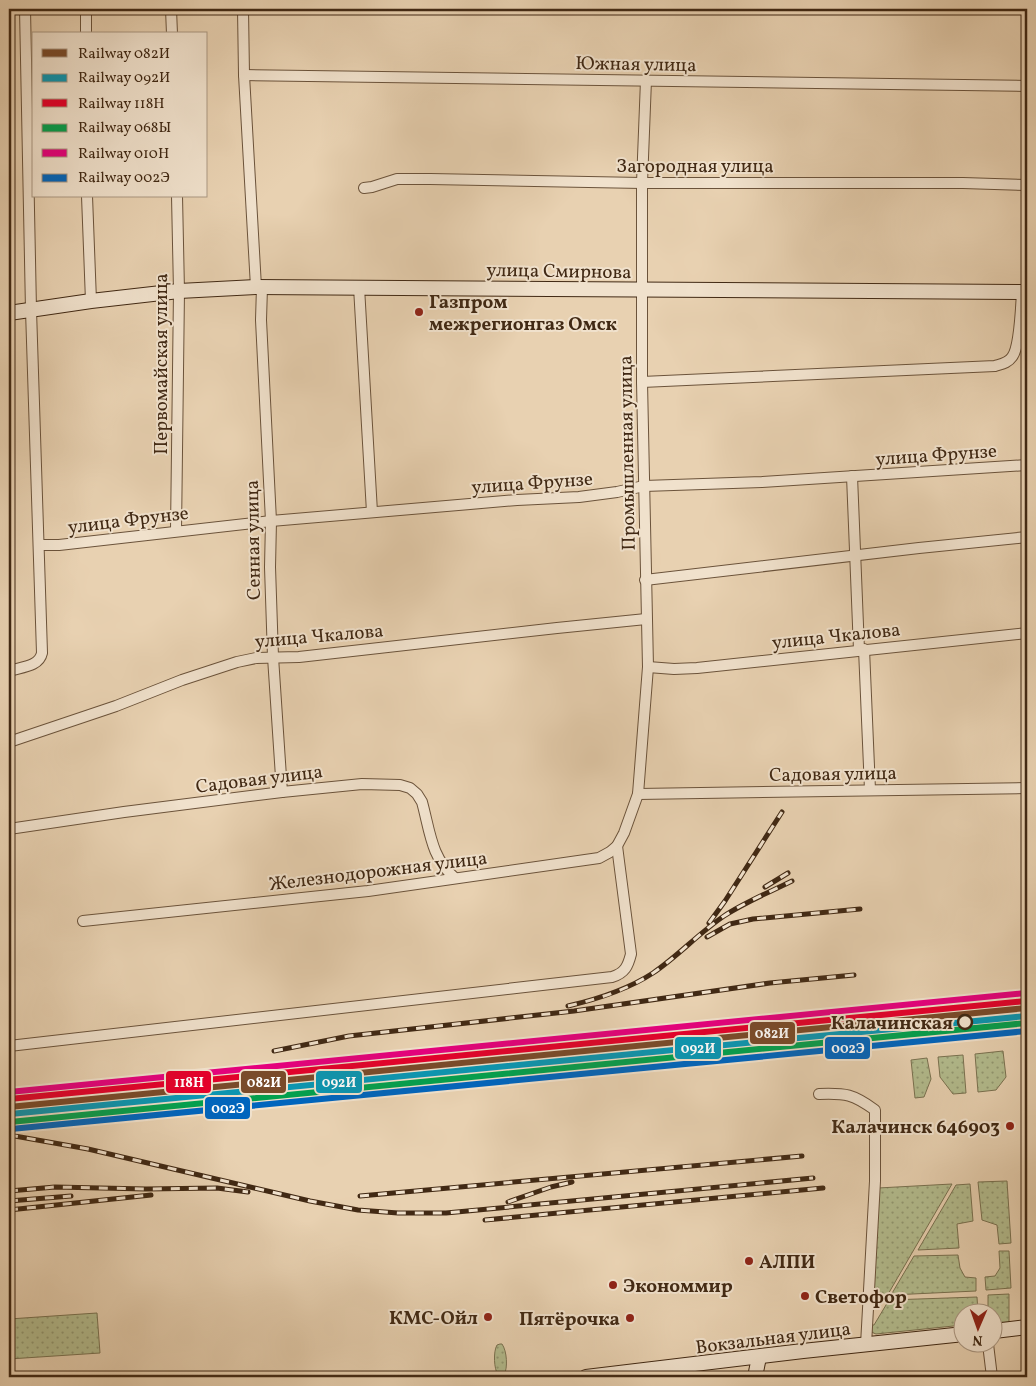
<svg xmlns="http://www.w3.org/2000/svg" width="1036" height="1386" viewBox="0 0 1036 1386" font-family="Vollkorn,serif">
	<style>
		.grass { fill: url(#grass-dots); stroke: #7a7251 }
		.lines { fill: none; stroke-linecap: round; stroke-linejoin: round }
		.street-casing { stroke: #6b533b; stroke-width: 12 }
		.secondary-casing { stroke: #412914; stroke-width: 16 }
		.street { stroke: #f0e1cc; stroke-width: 10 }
		.secondary { stroke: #f0e1cc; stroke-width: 14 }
		.rail-casing { stroke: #412914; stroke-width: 5 }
		.rail { stroke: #f0e1cc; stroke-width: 3; stroke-dasharray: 9; stroke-linecap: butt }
		.rail-1-casing { stroke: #f0e1cc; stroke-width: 10 }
		.rail-2-casing { stroke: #f0e1cc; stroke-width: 10 }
		.rail-3-casing { stroke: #f0e1cc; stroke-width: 10 }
		.rail-4-casing { stroke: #f0e1cc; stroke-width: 10 }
		.rail-5-casing { stroke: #f0e1cc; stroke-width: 10 }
		.rail-6-casing { stroke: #f0e1cc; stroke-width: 10 }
		.rail-1 { stroke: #7a4b2a; stroke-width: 6 }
		.rail-2 { stroke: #0a96b2; stroke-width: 6 }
		.rail-3 { stroke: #e4002b; stroke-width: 6 }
		.rail-4 { stroke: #03a04e; stroke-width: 6 }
		.rail-5 { stroke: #e5007d; stroke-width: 6 }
		.rail-6 { stroke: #0065bd; stroke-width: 6 }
		.poi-dot { fill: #8f2418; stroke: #f0e1cc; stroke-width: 2 }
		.stop-dot { fill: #f0e1cc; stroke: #412914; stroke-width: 2.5 }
		.labels { text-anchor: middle; stroke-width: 4; stroke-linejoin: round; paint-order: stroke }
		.street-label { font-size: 19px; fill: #412914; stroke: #f0e1cc }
		.poi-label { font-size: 19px; font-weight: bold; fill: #412914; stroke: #f0e1cc; text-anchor: start }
		.stop-label { font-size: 19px; font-weight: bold; fill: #412914; stroke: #f0e1cc; text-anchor: end }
		.line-badge { stroke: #f0e1cc; stroke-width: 2 }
		.badge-label { font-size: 14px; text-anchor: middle; font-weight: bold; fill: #fff }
	</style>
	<defs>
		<pattern id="grass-dots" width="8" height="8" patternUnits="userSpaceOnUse" patternTransform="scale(1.25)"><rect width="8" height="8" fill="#b3bc8e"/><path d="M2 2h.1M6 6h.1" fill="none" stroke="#939973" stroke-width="1.8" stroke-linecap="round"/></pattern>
	</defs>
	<rect width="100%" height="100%" fill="#e8d1b1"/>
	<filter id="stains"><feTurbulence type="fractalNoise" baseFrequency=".004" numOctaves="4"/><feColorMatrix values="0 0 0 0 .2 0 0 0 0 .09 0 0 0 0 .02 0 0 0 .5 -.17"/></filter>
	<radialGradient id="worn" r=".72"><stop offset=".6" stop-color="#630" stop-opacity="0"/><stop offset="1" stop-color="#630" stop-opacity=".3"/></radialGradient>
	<!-- grass -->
	<g class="grass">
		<polygon points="1003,1051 1006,1077 996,1090 978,1092 975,1054"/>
		<polygon points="963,1055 966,1093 953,1094 940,1077 938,1057"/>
		<polygon points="927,1058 931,1079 924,1097 915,1098 911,1060"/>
		<polygon points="1007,1181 1011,1243 999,1244 997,1225 982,1220 978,1182"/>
		<polygon points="952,1184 887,1296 870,1296 878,1188"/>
		<polygon points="970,1184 973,1221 957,1224 959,1248 918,1250 956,1185"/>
		<polygon points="999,1251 1009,1251 1011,1288 986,1290 985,1277 995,1276 1000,1268"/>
		<polygon points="958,1255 960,1268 965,1277 976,1278 976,1291 891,1295 914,1256"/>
		<polygon points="1009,1294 1009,1323 994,1323 994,1314 985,1313 984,1306 988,1306 988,1295"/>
		<polygon points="977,1297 978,1313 964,1314 963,1325 876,1334 871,1332 869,1325 874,1325 889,1300"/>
		<polygon points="97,1313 100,1353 9,1359 9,1319"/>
		<path d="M500,1344h2c5,7 6,24 2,31h-6c-4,-6 -5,-23 -1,-30z"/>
	</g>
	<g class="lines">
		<!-- street casing -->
		<g class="street-casing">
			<g id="street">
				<polyline points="86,9 86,34"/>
				<polyline points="171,9 172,34"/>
				<polyline points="243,9 244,75 256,287"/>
				<polyline points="244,75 1027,86"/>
				<polyline points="364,188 372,187 397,179 430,179 642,183 963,183 1027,185"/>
				<polyline points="87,196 91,301"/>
				<polyline points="262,287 261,320 271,521 270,567 273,657 282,792"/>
				<polyline points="359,287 372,512"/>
				<path d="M642,382l353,-16c6,-2 13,-3 17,-9 8,-10 9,-51 10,-65"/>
				<polyline points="852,476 859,650"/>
				<polyline points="176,531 179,291 177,196"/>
				<polyline points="40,545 59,545 271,521 517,500 579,497 617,492 644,486 762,482 1027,465"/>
				<polyline points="645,580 919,548 1027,537"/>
				<polyline points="864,649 870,790"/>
				<polyline points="648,667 674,669 697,668 1027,633"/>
				<path d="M9,671c12,-4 30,-4 33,-18l-11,-343 -6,-301"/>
				<polyline points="9,742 116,706 182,680 237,662 256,658 299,657 557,628 646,619"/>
				<polyline points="638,794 1027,788"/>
				<path d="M9,829l115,-17 158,-20 80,-8 38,1 10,3 7,6 5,8c8,29 9,56 33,76"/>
				<polyline points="83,921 368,891 599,858 610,852 617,846 624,833 638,794 648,667 642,382 642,183 646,80"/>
				<path d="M9,1046l603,-69c13,-4 16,-11 19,-23l-14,-108"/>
				<path d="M819,1094c27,-1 34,0 56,16v71l-9,164"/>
				<polyline points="988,1344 992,1377"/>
			</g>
		</g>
		<!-- secondary casing -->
		<g class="secondary-casing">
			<g id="secondary">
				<polyline points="9,313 91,301 179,291 256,287 1027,292"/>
				<polyline points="994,1331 1027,1327"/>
				<polyline points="586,1377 803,1351 964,1334"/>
				<polyline points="755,1377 759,1357"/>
			</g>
		</g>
		<!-- street -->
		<use href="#street" class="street"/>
		<!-- secondary -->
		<use href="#secondary" class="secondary"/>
		<!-- rail casing -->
		<g class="rail-casing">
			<g id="rail">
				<polyline points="765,887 788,873"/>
				<polyline points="709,923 725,901 782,812"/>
				<polyline points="707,937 730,924 753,919 860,909"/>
				<path d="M568,1006c30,-7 59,-16 85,-33 25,-17 46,-40 71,-57 21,-14 46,-24 68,-35"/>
				<polyline points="274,1051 349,1036 574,1011 770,983 854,975"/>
				<polyline points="9,1124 210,1102 433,1082"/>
				<polyline points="9,1135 88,1149 310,1201 358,1210 398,1213 446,1213 813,1178"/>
				<polyline points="9,1191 55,1187 146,1189 217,1188 248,1192"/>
				<polyline points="360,1196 802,1156"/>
				<polyline points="9,1201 71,1196"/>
				<polyline points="508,1202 551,1187 572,1182"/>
				<polyline points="9,1210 151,1195"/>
				<polyline points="485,1220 823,1188"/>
			</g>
		</g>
		<!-- rail -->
		<use href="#rail" class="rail"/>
		<!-- rail-1 casing -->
		<g class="rail-1-casing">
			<polyline id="rail-1" points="9,1107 1027,1008"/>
		</g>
		<!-- rail-2 casing -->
		<g class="rail-2-casing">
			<polyline id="rail-2" points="10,1114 1027,1016"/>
		</g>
		<!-- rail-3 casing -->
		<g class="rail-3-casing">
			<polyline id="rail-3" points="9,1099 1026,1001"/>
		</g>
		<!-- rail-4 casing -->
		<g class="rail-4-casing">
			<polyline id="rail-4" points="10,1122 1027,1023"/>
		</g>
		<!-- rail-5 casing -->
		<g class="rail-5-casing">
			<polyline id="rail-5" points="9,1092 1026,993"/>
		</g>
		<!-- rail-6 casing -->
		<g class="rail-6-casing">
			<polyline id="rail-6" points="11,1129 1027,1031"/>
		</g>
		<!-- rail-1 -->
		<use href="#rail-1" class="rail-1"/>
		<!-- rail-2 -->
		<use href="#rail-2" class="rail-2"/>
		<!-- rail-3 -->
		<use href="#rail-3" class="rail-3"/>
		<!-- rail-4 -->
		<use href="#rail-4" class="rail-4"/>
		<!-- rail-5 -->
		<use href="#rail-5" class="rail-5"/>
		<!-- rail-6 -->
		<use href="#rail-6" class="rail-6"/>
	</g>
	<!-- markers -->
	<g class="poi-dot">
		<circle cx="419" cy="312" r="5"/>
		<circle cx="1010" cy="1126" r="5"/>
		<circle cx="749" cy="1261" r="5"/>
		<circle cx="613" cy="1285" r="5"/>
		<circle cx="805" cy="1296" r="5"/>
		<circle cx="488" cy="1317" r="5"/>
		<circle cx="630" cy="1318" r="5"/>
	</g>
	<circle class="stop-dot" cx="965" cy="1022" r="7"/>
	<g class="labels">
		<!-- street labels -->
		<g class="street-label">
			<text transform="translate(636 63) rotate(1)" y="7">Южная улица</text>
			<text x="695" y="172">Загородная улица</text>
			<text transform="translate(559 270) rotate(1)" y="7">улица Смирнова</text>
			<text transform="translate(160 364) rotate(-90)" y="7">Первомайская улица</text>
			<text transform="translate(626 453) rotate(-91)" y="7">Промышленная улица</text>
			<text transform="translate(936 454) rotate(-4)" y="7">улица Фрунзе</text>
			<text transform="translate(532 482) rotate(-4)" y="7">улица Фрунзе</text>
			<text transform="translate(128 519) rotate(-7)" y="7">улица Фрунзе</text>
			<text transform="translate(252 540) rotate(-91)" y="7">Сенная улица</text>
			<text transform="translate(319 635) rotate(-5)" y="7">улица Чкалова</text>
			<text transform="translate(836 635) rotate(-6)" y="7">улица Чкалова</text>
			<text transform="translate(833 773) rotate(-1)" y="7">Садовая улица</text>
			<text transform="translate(259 778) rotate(-7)" y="7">Садовая улица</text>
			<text transform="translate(378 870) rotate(-7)" y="7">Железнодорожная улица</text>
			<text transform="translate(773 1337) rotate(-7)" y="7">Вокзальная улица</text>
		</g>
		<!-- poi labels -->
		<g class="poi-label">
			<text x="429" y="308">Газпром<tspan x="429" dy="22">межрегионгаз Омск</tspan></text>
			<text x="1000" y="1133" text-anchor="end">Калачинск 646903</text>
			<text x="759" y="1268">АЛПИ</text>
			<text x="623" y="1292">Экономмир</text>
			<text x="815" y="1303">Светофор</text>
			<text x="478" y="1324" text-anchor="end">КМС-Ойл</text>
			<text x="620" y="1325" text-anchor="end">Пятёрочка</text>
		</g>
		<!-- stop labels -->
		<g class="stop-label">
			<text x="953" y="1029">Калачинская</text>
		</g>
	</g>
	<g class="line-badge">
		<rect x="749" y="1021" width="47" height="24" rx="5" fill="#7a4b2a"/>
		<rect x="674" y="1036" width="48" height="24" rx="5" fill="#0a96b2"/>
		<rect x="824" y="1036" width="47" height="24" rx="5" fill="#0065bd"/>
		<rect x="165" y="1070" width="47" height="24" rx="5" fill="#e4002b"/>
		<rect x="240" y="1070" width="47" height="24" rx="5" fill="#7a4b2a"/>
		<rect x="315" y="1070" width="48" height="24" rx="5" fill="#0a96b2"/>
		<rect x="204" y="1096" width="47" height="24" rx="5" fill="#0065bd"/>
	</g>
	<g class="badge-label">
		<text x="772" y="1038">082И</text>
		<text x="698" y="1053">092И</text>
		<text x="848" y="1053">002Э</text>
		<text x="189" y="1087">118Н</text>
		<text x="264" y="1087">082И</text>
		<text x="339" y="1087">092И</text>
		<text x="228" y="1113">002Э</text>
	</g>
	<!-- margin -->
	<rect width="1036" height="1386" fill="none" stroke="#e8d1b1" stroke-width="30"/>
	<rect x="10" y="10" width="1016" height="1366" fill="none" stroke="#412914" stroke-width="2.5"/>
	<rect x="15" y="15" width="1006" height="1356" fill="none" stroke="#412914"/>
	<!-- legend -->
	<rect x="32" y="32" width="175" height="165" fill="#f0e1cc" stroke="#aa9782"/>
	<rect x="42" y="49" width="25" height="8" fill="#7a4b2a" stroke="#aa9782"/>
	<text x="78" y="58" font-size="15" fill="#412914">Railway 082И</text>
	<rect x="42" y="74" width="25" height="8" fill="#0a96b2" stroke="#aa9782"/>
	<text x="78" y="82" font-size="15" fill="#412914">Railway 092И</text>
	<rect x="42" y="99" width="25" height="8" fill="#e4002b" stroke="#aa9782"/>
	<text x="78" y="108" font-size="15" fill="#412914">Railway 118Н</text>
	<rect x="42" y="124" width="25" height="8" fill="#03a04e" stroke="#aa9782"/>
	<text x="78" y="132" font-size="15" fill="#412914">Railway 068Ы</text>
	<rect x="42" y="149" width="25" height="8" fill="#e5007d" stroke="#aa9782"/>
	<text x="78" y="158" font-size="15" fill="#412914">Railway 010Н</text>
	<rect x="42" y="174" width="25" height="8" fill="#0065bd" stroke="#aa9782"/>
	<text x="78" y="182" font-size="15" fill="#412914">Railway 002Э</text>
	<!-- north arrow -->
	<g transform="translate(978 1328) rotate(182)"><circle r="24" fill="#f0e1cc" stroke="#aa9782"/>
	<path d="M0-4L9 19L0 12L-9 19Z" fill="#8f2418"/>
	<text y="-8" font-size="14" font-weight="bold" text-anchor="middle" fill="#412914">N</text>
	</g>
	<rect width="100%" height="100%" filter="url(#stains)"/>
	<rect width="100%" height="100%" fill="url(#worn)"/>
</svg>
